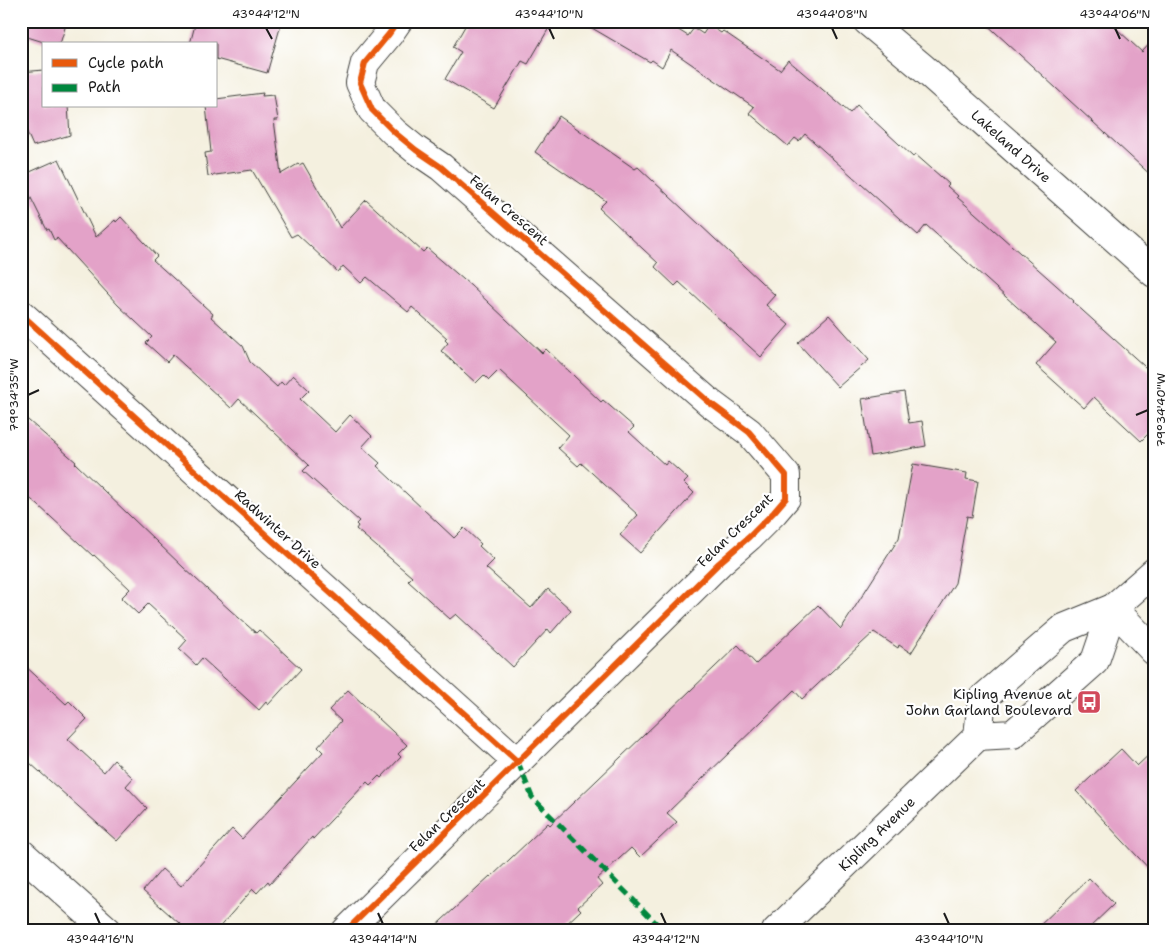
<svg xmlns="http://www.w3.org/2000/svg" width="1175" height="952" viewBox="0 0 1175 952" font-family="'Shantell Sans',sans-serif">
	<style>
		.building { fill: #e3a2c8 }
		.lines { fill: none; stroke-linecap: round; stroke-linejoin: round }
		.street-casing { stroke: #3c3c39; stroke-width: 30 }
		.secondary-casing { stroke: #3c3c39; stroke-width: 30 }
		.street { stroke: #fff; stroke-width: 28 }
		.secondary { stroke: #fff; stroke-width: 28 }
		.quiet { stroke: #00873e; stroke-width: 5; stroke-dasharray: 10 5; stroke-linecap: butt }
		.cycleway-casing { stroke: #fff; stroke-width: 9 }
		.cycleway { stroke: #e8590c; stroke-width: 6 }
		.ticks { fill: none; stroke: #1c1c1c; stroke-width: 2 }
		.labels { text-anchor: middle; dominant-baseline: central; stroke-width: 4.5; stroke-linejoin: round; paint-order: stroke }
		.street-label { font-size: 14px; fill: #1c1c1c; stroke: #fff }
		.poi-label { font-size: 14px; fill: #1c1c1c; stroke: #fff; text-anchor: end }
		.neatline { fill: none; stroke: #1c1c1c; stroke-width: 2 }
		.ticks-label { font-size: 12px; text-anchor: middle; fill: #1c1c1c }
	</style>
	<rect width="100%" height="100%" fill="#fff"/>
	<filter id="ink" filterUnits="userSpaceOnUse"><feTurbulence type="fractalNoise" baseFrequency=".02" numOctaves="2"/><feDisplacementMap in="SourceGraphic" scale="10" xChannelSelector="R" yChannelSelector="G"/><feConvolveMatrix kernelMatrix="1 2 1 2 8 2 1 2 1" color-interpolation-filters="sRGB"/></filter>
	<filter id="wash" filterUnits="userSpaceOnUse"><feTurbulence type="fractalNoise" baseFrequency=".0096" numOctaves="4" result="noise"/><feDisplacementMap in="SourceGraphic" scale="20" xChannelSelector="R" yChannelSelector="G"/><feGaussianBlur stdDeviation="1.12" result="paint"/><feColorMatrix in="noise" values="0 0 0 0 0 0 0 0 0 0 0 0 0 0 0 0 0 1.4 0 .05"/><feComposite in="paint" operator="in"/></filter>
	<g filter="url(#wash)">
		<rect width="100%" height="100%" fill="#f4f0df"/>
		<g id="blocks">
			<!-- building -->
			<path class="building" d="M21 21H67L60 44H50L21 35Z
				M196 21H282L267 73 216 59V44H190Z
				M468 21H553L528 64 522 61 494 108 445 79 461 52 453 47Z
				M580 21H664L688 36 694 28 703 34 709 25 721 33 723 31 780 70 788 60 850 113 857 105 913 157 915 154 949 184 947 186 958 196 957 197 1074 301 1073 302 1154 375V428L1141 441 1094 397 1084 408 1036 365 1056 342 926 225 918 235 805 134 799 141 795 138 788 146 749 113 754 107 671 50 662 67 652 60 650 62Z
				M983 21H1108L1142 52 1154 39V178Z
				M44 70V106H68L70 135 33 146 26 130 21 131V72Z
				M263 93 262 96 274 95 278 120H274L281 174 298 164 299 165 303 163 340 228 366 200 423 252 427 248 471 286 542 353 546 349 601 402 603 400 634 427 629 432 665 465 668 461 688 479 684 483 694 493 640 553 620 535 638 515 581 463 578 466 558 448 569 435 499 370 489 380 484 375 476 383 441 351 448 343 445 340 447 338 412 307 408 312 367 277 361 283 343 266 338 272 297 234 291 237 252 170 208 176 205 153 211 152 206 106H216V99Z
				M559 116 635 169 638 167 775 295 766 305 789 325 761 357 679 282 675 286 655 267 658 263 599 208 606 201 535 152Z
				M59 159 96 237 115 220 116 222 121 217 157 256 153 260 213 314 211 317 243 346 250 362 277 387 281 382 284 385 293 375 309 390 300 399 335 432 350 415 372 436 362 447 380 463 377 466 454 538 464 528 481 544 479 546 494 560 486 568 531 608 548 589 571 610 551 633 548 629 513 667 456 614 450 619 408 581 412 577 356 529 358 526 356 524 359 521 303 471 309 465 239 399 231 408 173 355 167 362 146 343 152 337 118 305 57 238 54 240 49 229 47 230 21 178V176Z
				M829 315 869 360 838 387 798 343Z
				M904 392 909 423 922 421 926 446 871 456 862 399Z
				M21 414 76 462 75 463 184 568 230 610 256 633 259 630 301 669 268 705 266 702 259 710 202 658 196 665 179 649 187 640 148 604 138 614 121 598 130 589 94 555 93 556 38 505 21 491Z
				M913 464 967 473 966 479 978 481 972 517 967 516 955 583 911 653 899 645 898 648 874 632 802 699 794 690 667 813 677 822 657 841 640 857 631 848 597 879 602 885 578 907 581 910 559 931H430L490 876 491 877 548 823 550 825 738 645 756 664 818 605 841 629 899 538Z
				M21 662 66 704 69 701 87 719 68 739 104 772 114 760 133 778 126 786 147 808 117 841 21 755Z
				M348 690 407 745 398 754 401 757 381 778 379 776 370 785 367 782 313 839 312 837 270 884 268 881 257 893 253 889 216 931H188L143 891 162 869 181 886 232 829 242 839 323 752 318 747 341 721 329 710Z
				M1121 749 1137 766 1154 750V874L1076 791Z
				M1089 878 1114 904 1086 931H1034Z"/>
		</g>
	</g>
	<g filter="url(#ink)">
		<use href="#blocks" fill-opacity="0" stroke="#3c3c39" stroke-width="1"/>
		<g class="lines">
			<defs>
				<g id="street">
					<path id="s1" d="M867 21 922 67 1154 273"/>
					<path d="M21 314 518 762"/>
					<path d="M21 853 108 931"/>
					<path d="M346 931 719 563 749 537 774 512 786 498V475L749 432 710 403 441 167 416 150 394 132 372 110 360 83 365 63 389 34 398 21"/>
				</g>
				<g id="secondary">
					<path d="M1113 608 1154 651"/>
					<path d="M978 736 1013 734 1095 661 1113 608"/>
					<path id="s2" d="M776 931 978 736 982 699 1064 628 1113 608 1154 572"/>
				</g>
			</defs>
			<!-- street casing -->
			<use href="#street" class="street-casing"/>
			<!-- secondary casing -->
			<use href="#secondary" class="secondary-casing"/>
			<!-- street -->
			<use href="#street" class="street"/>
			<!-- secondary -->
			<use href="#secondary" class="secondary"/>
			<!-- quiet -->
			<path class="quiet" d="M518 762 532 797 664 931"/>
			<defs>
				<path id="cycleway" d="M21 314 518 762
					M346 931 719 563 749 537 774 512 786 498V475L749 432 710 403 441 167 416 150 394 132 372 110 360 83 365 63 389 34 398 21"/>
			</defs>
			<!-- cycleway casing -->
			<use href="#cycleway" class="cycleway-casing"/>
			<!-- cycleway -->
			<use href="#cycleway" class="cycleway"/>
		</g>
	</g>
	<!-- ticks -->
	<path class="ticks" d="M266 28 272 39M549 28 554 39M832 28 837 39M1115 28 1120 39M28 395 39 390M1136 415 1148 410M95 913 100 924M378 913 383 924M661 913 666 924M944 913 949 924"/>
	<!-- icons -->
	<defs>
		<symbol id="bus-square" viewBox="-11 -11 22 22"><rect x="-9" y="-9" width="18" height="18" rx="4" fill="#d1495b" stroke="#fff"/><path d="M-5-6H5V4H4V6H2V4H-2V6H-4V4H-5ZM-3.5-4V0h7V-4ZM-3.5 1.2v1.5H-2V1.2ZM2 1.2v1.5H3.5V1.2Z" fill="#fff"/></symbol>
	</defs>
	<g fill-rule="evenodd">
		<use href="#bus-square" x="1075" y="688" width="28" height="28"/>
	</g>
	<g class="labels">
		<!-- street labels -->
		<g class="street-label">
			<text stroke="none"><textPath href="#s1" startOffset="191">Lakeland Drive</textPath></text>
			<text transform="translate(509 210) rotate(41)">Felan Crescent</text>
			<text transform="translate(278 529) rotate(42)">Radwinter Drive</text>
			<text transform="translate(735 530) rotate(-44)">Felan Crescent</text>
			<text transform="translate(447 815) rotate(-44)">Felan Crescent</text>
			<text stroke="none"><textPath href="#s2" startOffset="140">Kipling Avenue</textPath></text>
		</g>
		<!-- poi labels -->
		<g class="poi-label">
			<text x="1072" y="694">Kipling Avenue at<tspan x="1072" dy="16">John Garland Boulevard</tspan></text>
		</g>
	</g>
	<!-- margin -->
	<rect width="1175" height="952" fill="none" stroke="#fff" stroke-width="55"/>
	<!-- legend -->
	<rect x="42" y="42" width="175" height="65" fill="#ffffff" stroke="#a4a4a4"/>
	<rect x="52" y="59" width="25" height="8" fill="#e8590c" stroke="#a4a4a4"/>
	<text x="88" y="68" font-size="15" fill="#1c1c1c">Cycle path</text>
	<rect x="52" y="84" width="25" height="8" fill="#00873e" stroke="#a4a4a4"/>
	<text x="88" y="92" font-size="15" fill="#1c1c1c">Path</text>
	<rect x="28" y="28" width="1120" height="896" class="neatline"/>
	<g class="ticks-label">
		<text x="266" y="18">43°44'12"N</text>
		<text x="549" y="18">43°44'10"N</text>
		<text x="832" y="18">43°44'08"N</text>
		<text x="1115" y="18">43°44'06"N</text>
		<text transform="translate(14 395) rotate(-90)" y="4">79°34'35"W</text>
		<text transform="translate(1161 410) rotate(-90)" y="4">79°34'40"W</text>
		<text x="100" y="943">43°44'16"N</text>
		<text x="383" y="943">43°44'14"N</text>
		<text x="666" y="943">43°44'12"N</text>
		<text x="949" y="943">43°44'10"N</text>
	</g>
</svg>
